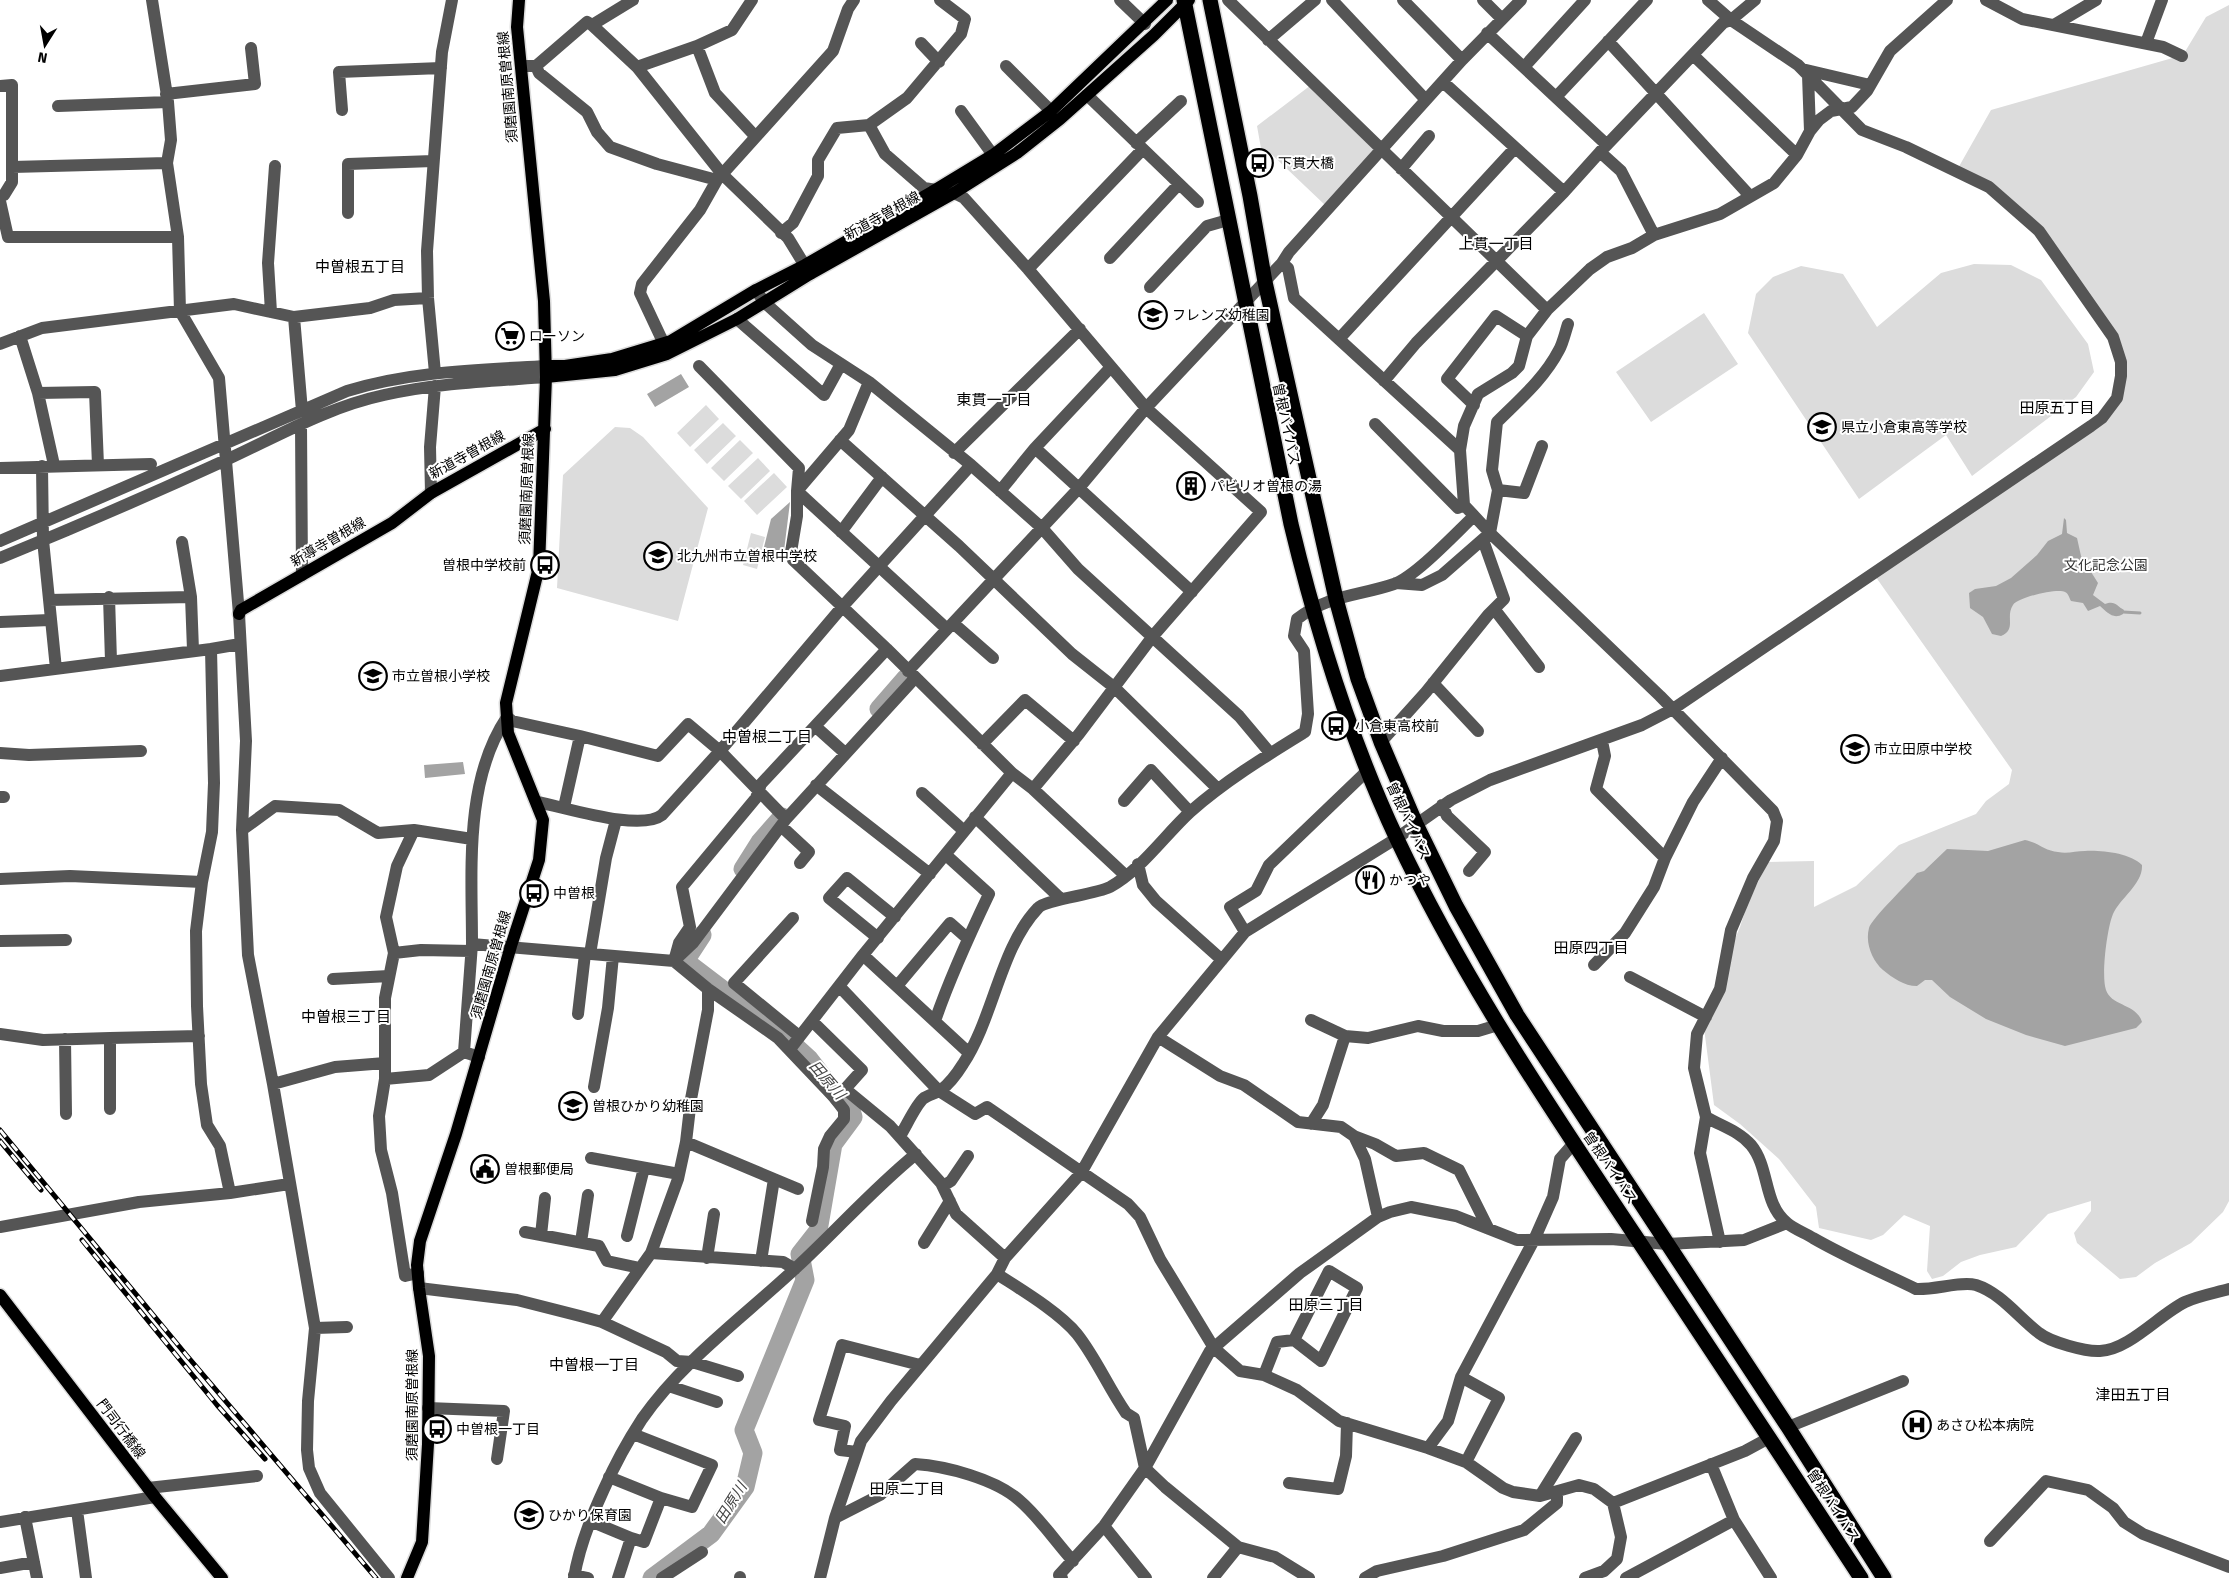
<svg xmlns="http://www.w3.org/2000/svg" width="2229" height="1578" viewBox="0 0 2229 1578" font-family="'Fira Sans','Noto Sans JP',sans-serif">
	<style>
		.green { fill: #dcdcdc }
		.water { fill: #a3a3a3 }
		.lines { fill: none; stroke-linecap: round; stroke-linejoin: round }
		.stream { stroke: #a3a3a3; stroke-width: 3 }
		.river { stroke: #a3a3a3; stroke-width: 19 }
		.major-casing { stroke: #dbdbdb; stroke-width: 15 }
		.highway-casing { stroke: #dbdbdb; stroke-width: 18 }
		.minor { stroke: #555; stroke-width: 12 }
		.major { stroke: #000; stroke-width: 12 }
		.highway { stroke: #000; stroke-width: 15 }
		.rail-casing { stroke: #000; stroke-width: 5 }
		.rail { stroke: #fff; stroke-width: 3; stroke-dasharray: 9; stroke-linecap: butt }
		.labels { text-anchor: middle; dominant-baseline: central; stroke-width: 4; stroke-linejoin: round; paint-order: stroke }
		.street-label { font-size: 14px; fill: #000; stroke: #fff }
		.poi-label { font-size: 14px; fill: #000; stroke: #fff; text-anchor: start }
		.park-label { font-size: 14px; fill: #333; stroke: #fff }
		.neighbourhood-label { font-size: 15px; fill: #000; stroke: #fff }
		.water-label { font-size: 15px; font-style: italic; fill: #444; stroke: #fff }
	</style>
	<rect width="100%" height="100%" fill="#fff"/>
	<!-- green -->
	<path class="green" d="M2229 5V1201L2223 1212 2191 1243 2155 1263 2136 1277 2120 1279 2077 1243 2074 1233 2091 1211V1201L2048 1214 2016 1247 1980 1255 1961 1262 1943 1276 1932 1279 1927 1271 1930 1226 1904 1215 1883 1235 1871 1240 1819 1228 1816 1207 1779 1159 1740 1124 1714 1105 1704 1028 1709 1001 1740 927 1748 902 1768 862 1814 861V907L1856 886 1899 845 1976 814 1986 801 2009 784 2012 770 1873 573 2102 418 2121 376 2113 337 2039 231 1957 170 1991 110 2183 55 2206 17Z
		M1311 85 1376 149 1325 205 1267 150 1262 154 1257 126Z
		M1974 264 2011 265 2041 280 2088 344 2094 372 2076 397 1972 476 1946 435 1859 499 1748 333 1756 294 1773 277 1801 266 1843 274 1877 327 1941 273Z
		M1704 313 1738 364 1651 422 1616 372Z
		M706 405 719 419 690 447 677 433Z
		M723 423 736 436 707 464 694 450Z
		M615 427 630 428 643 437 708 508 678 621 557 588 563 475Z
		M740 440 753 453 724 481 711 468Z
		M758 458 770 471 741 499 728 486Z
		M774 473 787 487 757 515 744 501Z
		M751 533 765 537 757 569 743 565Z"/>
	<!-- water -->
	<path class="water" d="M681 374 689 387 655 407 647 394Z
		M790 502 783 559 762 555 771 519Z
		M2064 518 2066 520 2067 533 2077 538 2081 556 2098 583 2093 595 2105 604C2115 600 2117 606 2124 610L2123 614C2113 620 2107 612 2100 606L2088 611 2083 603 2071 601C2069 598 2069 594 2065 592 2058 588 2018 597 2013 605 2005 617 2017 629 2001 636L1992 634 1983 617 1970 608 1969 593 1975 589 1996 586 2011 578 2037 555 2048 541 2062 534Z
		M463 762 465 774 425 778 424 765Z
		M2025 840C2037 842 2045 851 2058 852 2067 854 2076 851 2085 851 2101 850 2130 853 2142 865 2143 884 2120 898 2113 914 2107 928 2101 976 2106 990 2111 1006 2137 1004 2142 1022L2136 1028 2065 1046 2026 1035 1986 1019 1950 997 1932 980H1925L1917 986C1904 986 1893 978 1883 970 1872 960 1865 943 1869 928 1872 918 1908 884 1917 873L1924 871 1947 849 1988 851Z"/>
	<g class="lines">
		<!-- stream -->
		<path class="stream" d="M2123 612 2140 613"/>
		<!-- river -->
		<path class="river" d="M879 709 906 678
			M743 869 760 842 782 817
			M652 1578 711 1534 745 1487 753 1453 744 1430 805 1280 800 1254 818 1231 833 1144 853 1117 850 1107 839 1098 809 1059 786 1038 685 961 702 935"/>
		<defs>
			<path id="major" d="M546 366H565L612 359 671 341 756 290 805 265 932 192 993 155 1051 111 1167 0
				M546 377 615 370 667 354 737 319 810 274 954 193 1017 153 1060 119 1154 35 1189 0
				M239 614 241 610 392 523 431 493 545 429
				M0 1295 155 1497 222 1578
				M407 1578 422 1542 428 1444 429 1356 419 1288 417 1265 420 1241 456 1134 511 946 539 860 543 820 508 733 506 703 539 567 546 377 544 301 517 27 519 0"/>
			<path id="highway" d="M1184 0 1291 524C1317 632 1350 739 1397 839 1463 979 1549 1106 1634 1234 1710 1348 1786 1463 1861 1578
				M1210 0 1250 196 1265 282 1336 599 1358 679 1381 742 1416 824 1456 906 1517 1015 1788 1427 1884 1578"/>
		</defs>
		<!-- major casing -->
		<use href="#major" class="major-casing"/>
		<!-- highway casing -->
		<use href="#highway" class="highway-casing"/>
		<!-- minor -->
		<path class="minor" d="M152 0 168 102 171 140 167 163 178 237 180 311 219 378 239 614 246 741 242 830 248 955 273 1084 315 1328 308 1401 307 1450 309 1468 320 1493 389 1578
			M1120 0 1145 24
			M1228 0 1547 310
			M1332 0 1426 100
			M1403 0 1462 60
			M1483 0 1502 19
			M1947 0 1890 51 1867 91 1852 107 1831 111 1819 120 1810 131 1797 155 1774 183 1720 214 1654 235 1632 248 1607 257 1590 269 1547 310 1527 336 1519 366 1512 373 1478 394 1464 426 1460 450 1464 505 1490 533 1660 696 1773 811 1777 821 1774 841 1753 878 1731 930 1720 989 1697 1034 1694 1068 1706 1117C1721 1126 1739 1131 1751 1145 1770 1168 1763 1204 1787 1223 1794 1229 1805 1233 1813 1238 1846 1257 1881 1272 1916 1289 1935 1290 1961 1281 1976 1285 2001 1293 2019 1318 2039 1333 2050 1342 2086 1352 2100 1351 2129 1350 2160 1314 2185 1302 2198 1296 2215 1293 2229 1289
			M1986 0 2022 19 2163 47 2182 56
			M592 25 633 0
			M2054 25 2096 0
			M1487 33 1607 145
			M1268 40 1315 0
			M1608 41 1750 196
			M921 43 939 62
			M2146 43 2162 0
			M697 46 732 30 752 0
			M1693 55 1797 155
			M521 66H536L587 22 592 25 637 67 722 174 788 238 810 274
			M536 66 539 73 587 112 597 132 610 147 657 164 717 180
			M1006 66 1051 111
			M637 67 697 46 715 93 755 136
			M1524 67 1585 0
			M1802 69 1870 85
			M1808 75 1810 131
			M1443 82 1564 192
			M0 86 12 85V182L4 195 0 196
			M166 94 255 84 251 48
			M1087 95 1198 202
			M1556 97 1647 0
			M58 106 168 102
			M342 110 339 72 441 68
			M961 111 993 155
			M869 125 907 98 961 34 965 19 940 0
			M1136 143 1181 101
			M1600 152 1621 171 1654 235
			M12 167 167 163
			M1401 169 1429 136
			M0 201 8 237H178
			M348 213V164L433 161
			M781 233 793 223 818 176V160L837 128 869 125 885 154 924 188 954 193 964 198 1028 269 1146 408 1261 512 1153 636 1079 734 1033 789
			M1110 258 1179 184
			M1282 263 1288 268 1294 298 1460 450
			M1028 269 1143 149
			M1150 287 1207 226 1228 220
			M756 290 764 302 812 345 869 382 971 465 1042 528 1078 569 1239 716 1270 753
			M271 312 268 263 275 166
			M294 317 302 411
			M737 319 824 395 841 364
			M20 336 38 393
			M1339 339 1515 148
			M0 344 42 328 234 304 294 317 370 308 394 300 428 298
			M664 344 640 293 642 284 700 210 717 180 833 51 848 9 854 0
			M699 366 799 468 797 491 947 629
			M435 373 428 298 427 251 442 52 452 0
			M1384 381 1416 343 1564 192 1600 152 1723 23 1731 20 1755 0
			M869 382 849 430 797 491V516L791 552 793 560 887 649 1012 773 1033 789 1126 876
			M1474 405 1447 379 1496 316 1527 336
			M301 424 302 575
			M1375 424 1458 508 1464 505
			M840 440 959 546 1072 654 1115 688 1218 789
			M1035 448 1111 367
			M954 453 1080 329
			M54 465 38 393 95 392 98 465
			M42 466 43 540 56 669
			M0 468 151 464
			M1498 490 1524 493 1542 446
			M1000 491 1035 448 1192 592
			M431 493 430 447 435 386
			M841 532 882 477
			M0 541 347 391C412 371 478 370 546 366
			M182 542 191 597
			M0 558C76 527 152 494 226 460 278 436 328 407 384 395 437 383 492 381 546 377
			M1396 583 1422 585 1442 575 1490 533 1498 490 1492 470 1497 422C1519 400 1544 379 1559 350 1563 343 1565 333 1568 324
			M109 597 111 661
			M49 600 191 597 193 650
			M1495 610 1539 667
			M0 622 50 620
			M953 623 993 658
			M908 671 1079 488 1146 408 1282 263 1289 252 1462 60 1521 0
			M0 676 211 649
			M1433 683 1478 731
			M816 727 845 753
			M1602 741 1605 756 1596 789 1665 858
			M1381 742 1426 692 1488 615 1504 599 1483 540
			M982 744 1025 700 1074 741
			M0 753 29 755 141 751
			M816 785 930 874
			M922 793 964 831
			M0 797H4
			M1124 801 1151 770 1190 812
			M537 802C565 807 640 832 662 815L720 751 843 606 971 465
			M1442 805 1447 816 1485 852 1469 871
			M564 807 580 736
			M975 817 1061 899
			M786 819 720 751 688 724 658 756 580 736 512 721 507 717C464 781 472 870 472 944L674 961 708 989 778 1038 834 1097 845 1089 890 1126 941 1183 956 1214 1005 1258
			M781 826 809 852 800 863
			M242 830 275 806 339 810 378 833 414 830 472 839
			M414 830 397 866 386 917 394 953 385 998V1079L429 1075 464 1052 479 1057
			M1138 864 1143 885 1156 901 1222 960
			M0 879 70 876 202 882
			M793 918 734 983 799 1036
			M1245 932 1230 907 1256 891 1269 865 1367 771
			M878 938 829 898 847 878 895 917
			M0 941 66 940
			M394 953 421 950 471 951
			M590 954 606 858 616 820
			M863 955 969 1053
			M674 961 679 943 690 927 682 887 756 798 761 784 887 649
			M674 961 693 943 786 819 915 678
			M1594 965 1625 933 1654 887 1665 858 1693 802 1722 758
			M1630 977 1706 1017
			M333 979 389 976
			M839 986 939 1091 975 1114 987 1107 1128 1204 1140 1217 1160 1259 1214 1348 1240 1371 1264 1375 1297 1390 1339 1421 1428 1448 1466 1462 1503 1488 1513 1492 1540 1496 1579 1485 1594 1489 1613 1503 1621 1537 1617 1559 1604 1571 1585 1578
			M897 986 950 923 967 938
			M578 1014 585 954
			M812 1021 862 1070 845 1089
			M935 1021C950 977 969 936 989 894L946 855
			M0 1034 43 1040 110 1038
			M1345 1036 1368 1038 1418 1026 1443 1031H1478L1498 1025
			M1158 1037 1220 1076 1244 1085 1298 1122 1341 1127 1354 1136 1365 1159 1378 1217
			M65 1039 66 1114
			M790 1049 863 955 1012 773
			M464 1052 472 944
			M385 1079 379 1116 381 1150 392 1193 405 1276 418 1273
			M273 1084 335 1067 385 1063
			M594 1087 608 1008 613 956
			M110 1109V1038L199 1036
			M1706 1117 1700 1153 1720 1242
			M1311 1124 1323 1105 1345 1036 1311 1020
			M900 1136C906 1127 916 1104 924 1098 929 1095 936 1093 941 1090 949 1084 958 1072 963 1064 994 1017 1000 948 1038 908 1046 899 1094 895 1110 887 1140 871 1165 835 1190 812 1225 781 1266 756 1305 732L1308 714 1304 651 1294 636 1297 619C1327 595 1359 596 1394 584 1416 576 1455 534 1473 517
			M1354 1136 1375 1144 1396 1156 1424 1153 1459 1170 1488 1228
			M686 1142 774 1179 761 1261
			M591 1158 679 1174
			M774 1179 798 1189
			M943 1186 951 1181 968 1156
			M230 1193 220 1146 207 1125 201 1084 197 1006 196 931 202 882 212 832 214 783 211 649 240 644
			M812 1221 823 1167 824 1149 830 1136 844 1119V1110L834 1097
			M0 1227 139 1202 230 1193 289 1184
			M525 1232 599 1246 607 1261 640 1268
			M541 1235 545 1198
			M627 1236 644 1168
			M581 1242 588 1195
			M924 1243 950 1201
			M651 1253 783 1262 795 1269
			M707 1258 714 1214
			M997 1274C1020 1289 1059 1312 1077 1334 1096 1358 1108 1387 1126 1413L1134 1418 1145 1468 1165 1487 1238 1547 1275 1557 1309 1578
			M419 1288 517 1300 580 1316 602 1322 666 1352 677 1361 692 1362 738 1376
			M602 1322 651 1253 678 1179 686 1142 691 1099 708 1010V989
			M315 1328 347 1327
			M1264 1375 1277 1342 1294 1340 1329 1271 1357 1288 1321 1361 1294 1340
			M1461 1377 1499 1398 1466 1462
			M669 1386 717 1402
			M428 1408 504 1411 497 1459
			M1788 1427 1903 1381
			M633 1434 712 1465 692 1507 661 1498
			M1428 1448 1448 1421 1461 1377 1534 1240 1553 1197 1560 1159 1574 1143
			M857 1452 840 1450 845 1426 819 1420 842 1345 920 1365
			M1711 1464 1734 1520 1771 1578
			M609 1477 661 1498 644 1542 631 1538
			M1289 1483 1338 1489 1346 1456 1347 1423
			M148 1488 257 1476
			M1540 1496 1576 1438
			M1613 1503 1745 1451 1769 1438
			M77 1510 86 1578
			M25 1517 37 1578
			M835 1518 880 1495 915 1464C946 1466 995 1479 1019 1500 1039 1517 1055 1541 1073 1561
			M590 1521 631 1538 618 1578
			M0 1522 155 1497
			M1104 1526 1146 1578
			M1990 1541 2046 1481 2088 1490 2113 1508 2124 1522 2143 1534 2229 1567
			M0 1568 34 1562
			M574 1575 588 1578
			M574 1578C579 1547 591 1517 604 1489 615 1464 627 1442 642 1419 683 1360 746 1315 798 1266 838 1229 874 1188 916 1154
			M662 1578 702 1552
			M740 1578V1577
			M820 1578 835 1518 861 1441 891 1401 997 1274 1005 1258 1081 1173 1158 1037 1245 932 1397 838 1451 800 1490 780 1642 725 1673 709 2091 426 2102 418 2117 398 2121 376V362L2113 337 2039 231 1989 187 1906 147 1862 130 1798 65 1731 20 1708 0
			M1062 1578 1059 1575 1104 1526 1145 1468 1210 1351 1300 1273 1378 1217 1390 1212 1411 1207 1456 1216 1517 1240 1611 1239 1667 1244 1744 1240 1787 1223
			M1213 1578 1238 1547
			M1365 1578 1377 1571 1443 1556 1524 1530 1557 1503V1492
			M1626 1578 1734 1520"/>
		<!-- major -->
		<use href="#major" class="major"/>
		<!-- highway -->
		<use href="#highway" class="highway"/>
		<defs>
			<path id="rail" d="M0 1130 188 1357 376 1578
				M0 1141 41 1190
				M82 1240 217 1405 265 1459"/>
		</defs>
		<!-- rail casing -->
		<use href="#rail" class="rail-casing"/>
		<!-- rail -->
		<use href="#rail" class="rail"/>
	</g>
	<!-- icons -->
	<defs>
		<symbol id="bus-ring" viewBox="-11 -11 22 22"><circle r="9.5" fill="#fff" stroke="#000" stroke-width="1.5"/><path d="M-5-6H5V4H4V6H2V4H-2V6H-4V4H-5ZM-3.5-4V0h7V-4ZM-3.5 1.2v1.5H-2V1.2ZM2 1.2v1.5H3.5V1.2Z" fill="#000"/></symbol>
		<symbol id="school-ring" viewBox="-11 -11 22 22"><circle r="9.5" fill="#fff" stroke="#000" stroke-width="1.5"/><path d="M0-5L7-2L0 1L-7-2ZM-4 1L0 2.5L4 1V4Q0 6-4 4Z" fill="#000"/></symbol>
		<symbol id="supermarket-ring" viewBox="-11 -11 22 22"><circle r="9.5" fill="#fff" stroke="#000" stroke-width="1.5"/><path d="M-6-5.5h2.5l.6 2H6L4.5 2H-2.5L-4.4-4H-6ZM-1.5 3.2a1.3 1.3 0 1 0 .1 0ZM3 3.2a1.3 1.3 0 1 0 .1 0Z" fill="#000"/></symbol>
		<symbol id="building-ring" viewBox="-11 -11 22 22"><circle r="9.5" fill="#fff" stroke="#000" stroke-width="1.5"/><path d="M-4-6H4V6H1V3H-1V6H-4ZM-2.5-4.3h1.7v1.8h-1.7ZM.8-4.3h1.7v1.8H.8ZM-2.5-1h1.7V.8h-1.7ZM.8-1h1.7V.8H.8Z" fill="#000"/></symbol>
		<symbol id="restaurant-ring" viewBox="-11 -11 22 22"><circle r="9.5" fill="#fff" stroke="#000" stroke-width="1.5"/><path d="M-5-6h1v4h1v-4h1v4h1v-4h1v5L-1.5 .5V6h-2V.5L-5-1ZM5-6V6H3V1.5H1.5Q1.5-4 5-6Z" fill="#000"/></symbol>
		<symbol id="civic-ring" viewBox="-11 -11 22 22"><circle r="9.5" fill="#fff" stroke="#000" stroke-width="1.5"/><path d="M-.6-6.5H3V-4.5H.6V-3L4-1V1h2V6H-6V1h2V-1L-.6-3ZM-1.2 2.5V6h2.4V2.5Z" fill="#000"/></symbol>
		<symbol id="hospital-ring" viewBox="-11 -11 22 22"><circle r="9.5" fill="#fff" stroke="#000" stroke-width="1.5"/><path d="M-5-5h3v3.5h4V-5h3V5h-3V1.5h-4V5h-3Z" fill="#000"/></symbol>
	</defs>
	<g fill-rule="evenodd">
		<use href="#bus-ring" x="1243" y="147" width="32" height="32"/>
		<use href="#school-ring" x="1137" y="299" width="32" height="32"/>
		<use href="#supermarket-ring" x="494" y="320" width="32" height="32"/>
		<use href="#school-ring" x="1806" y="411" width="32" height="32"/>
		<use href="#building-ring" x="1175" y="470" width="32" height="32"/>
		<use href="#school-ring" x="642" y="540" width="32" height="32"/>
		<use href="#bus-ring" x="529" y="549" width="32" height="32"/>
		<use href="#school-ring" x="357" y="660" width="32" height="32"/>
		<use href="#bus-ring" x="1320" y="710" width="32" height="32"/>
		<use href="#school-ring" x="1839" y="733" width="32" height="32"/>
		<use href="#restaurant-ring" x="1354" y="864" width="32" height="32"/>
		<use href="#bus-ring" x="518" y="877" width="32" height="32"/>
		<use href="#school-ring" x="557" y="1090" width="32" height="32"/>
		<use href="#civic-ring" x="469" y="1153" width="32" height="32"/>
		<use href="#hospital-ring" x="1901" y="1409" width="32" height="32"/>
		<use href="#bus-ring" x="421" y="1413" width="32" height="32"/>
		<use href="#school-ring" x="513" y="1499" width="32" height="32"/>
	</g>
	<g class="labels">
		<!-- street labels -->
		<g class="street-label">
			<text transform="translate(508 87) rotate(-95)">須磨園南原曽根線</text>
			<text transform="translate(882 216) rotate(-29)">新道寺曽根線</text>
			<text transform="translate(1286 424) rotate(78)">曽根バイパス</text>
			<text transform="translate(467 455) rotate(-29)">新道寺曽根線</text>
			<text transform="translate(527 489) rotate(-88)">須磨園南原曽根線</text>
			<text transform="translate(328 542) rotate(-30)">新導寺曽根線</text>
			<text transform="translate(1408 821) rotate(65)">曽根バイパス</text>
			<text transform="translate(491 965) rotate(-74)">須磨園南原曽根線</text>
			<text transform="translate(1610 1168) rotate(56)">曽根バイパス</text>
			<text transform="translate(412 1405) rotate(-90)">須磨園南原曽根線</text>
			<text transform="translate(121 1429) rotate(53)">門司行橋線</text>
			<text transform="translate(1833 1506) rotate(57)">曽根バイパス</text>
		</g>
		<!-- poi labels -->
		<g class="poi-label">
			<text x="1278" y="163">下貫大橋</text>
			<text x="1172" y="315">フレンズ幼稚園</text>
			<text x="529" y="336">ローソン</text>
			<text x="1841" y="427">県立小倉東高等学校</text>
			<text x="1210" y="486">パビリオ曽根の湯</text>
			<text x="677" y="556">北九州市立曽根中学校</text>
			<text x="526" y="565" text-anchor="end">曽根中学校前</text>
			<text x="392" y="676">市立曽根小学校</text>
			<text x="1355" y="726">小倉東高校前</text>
			<text x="1874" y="749">市立田原中学校</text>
			<text x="1389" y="880">かつや</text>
			<text x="553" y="893">中曽根</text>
			<text x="592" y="1106">曽根ひかり幼稚園</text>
			<text x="504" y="1169">曽根郵便局</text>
			<text x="1936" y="1425">あさひ松本病院</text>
			<text x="456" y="1429">中曽根一丁目</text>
			<text x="548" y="1515">ひかり保育園</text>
		</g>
		<!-- park labels -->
		<g class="park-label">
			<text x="2106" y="565">文化記念公園</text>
		</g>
		<!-- neighbourhood labels -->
		<g class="neighbourhood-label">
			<text x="1496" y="244">上貫一丁目</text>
			<text x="360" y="267">中曽根五丁目</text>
			<text x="994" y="400">東貫一丁目</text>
			<text x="2057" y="408">田原五丁目</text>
			<text x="767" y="737">中曽根二丁目</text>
			<text x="1591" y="948">田原四丁目</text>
			<text x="346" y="1017">中曽根三丁目</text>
			<text x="1326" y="1305">田原三丁目</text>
			<text x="594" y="1365">中曽根一丁目</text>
			<text x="2133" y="1395">津田五丁目</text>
			<text x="907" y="1489">田原二丁目</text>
		</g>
		<!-- water labels -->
		<g class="water-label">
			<text transform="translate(827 1080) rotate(49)">田原川</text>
			<text transform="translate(731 1503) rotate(-58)">田原川</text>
		</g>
	</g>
	<!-- north arrow -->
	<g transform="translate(45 45) rotate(191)" stroke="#ffffff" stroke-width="4" paint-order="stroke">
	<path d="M0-4L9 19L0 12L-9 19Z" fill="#000000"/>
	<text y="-8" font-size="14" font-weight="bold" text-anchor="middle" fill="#000000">N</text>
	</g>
</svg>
